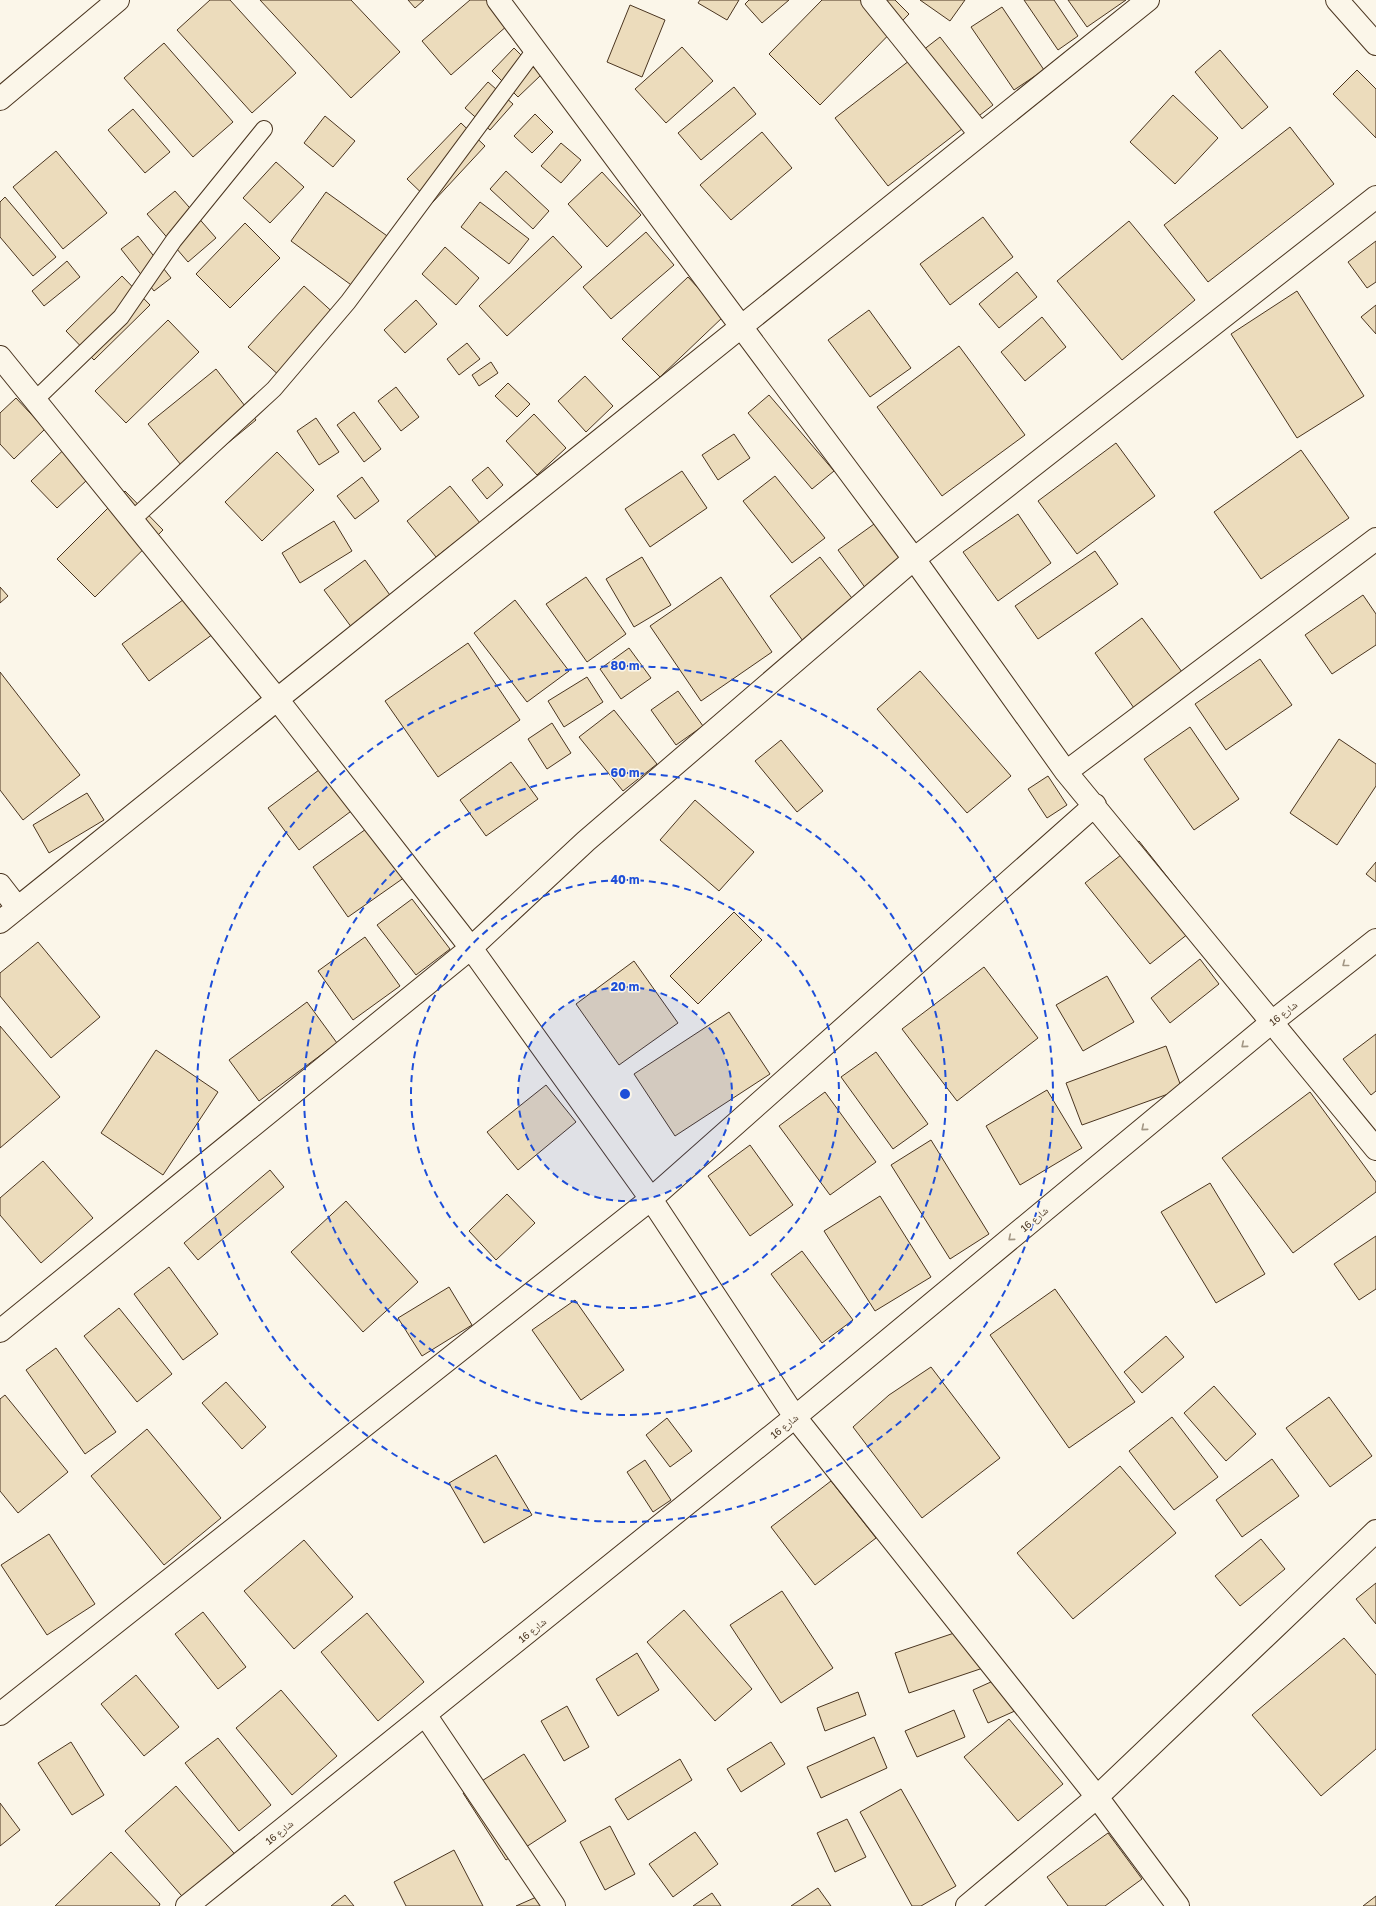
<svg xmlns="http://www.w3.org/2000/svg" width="1376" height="1906" viewBox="0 0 1376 1906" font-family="'Golos Text','Noto Naskh Arabic',sans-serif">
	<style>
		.building { fill: #ecdcbc; stroke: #4a3520 }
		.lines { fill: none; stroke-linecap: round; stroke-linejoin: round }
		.service-casing { stroke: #4a3520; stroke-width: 18 }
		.minor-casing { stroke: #4a3520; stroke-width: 24 }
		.service { stroke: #fbf6e9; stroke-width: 16 }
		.minor { stroke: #fbf6e9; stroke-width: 22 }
		.oneway { stroke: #a29684 }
		.ring { fill: none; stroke: #1d4ed8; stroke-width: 2; stroke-dasharray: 7 5 }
		.labels { text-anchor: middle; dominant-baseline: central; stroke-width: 3; stroke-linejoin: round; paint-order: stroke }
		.street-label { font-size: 10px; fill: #4a3520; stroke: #fbf6e9 }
		.centre { fill: #1d4ed8; stroke: #fbf6e9; stroke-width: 2 }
		.ring-label { font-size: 12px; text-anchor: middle; font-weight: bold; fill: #1d4ed8; stroke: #fbf6e9; stroke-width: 3; stroke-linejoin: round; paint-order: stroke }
	</style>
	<rect width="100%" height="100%" fill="#fbf6e9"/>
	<!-- building -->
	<path class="building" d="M210 0H230L296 73 252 113 177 30Z
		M260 0H351L400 52 351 98Z
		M408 0H424L415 8Z
		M470 0H487L508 25 451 75 422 41Z
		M700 0H739L727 20 698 3Z
		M749 0H789L762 23 745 4Z
		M822 0H895L909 14 820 105 769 54Z
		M920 0H965L950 21Z
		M1024 0H1054L1078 36 1058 50Z
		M1068 0H1126L1087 27Z
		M630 5 665 20 642 77 607 62Z
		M1002 7 1044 70 1014 90 971 27Z
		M940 37 993 105 888 186 835 118Z
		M164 43 233 122 193 157 124 78Z
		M682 47 713 81 666 123 635 89Z
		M514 48 541 75 518 97 492 71Z
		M1220 50 1268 107 1242 129 1195 72Z
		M1357 70 1376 89V138L1333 94Z
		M488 82 513 104 490 130 465 108Z
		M734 87 756 114 701 160 678 133Z
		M1173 95 1218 138 1175 184 1130 142Z
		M133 109 170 152 145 173 108 130Z
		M535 114 553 132 532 153 514 136Z
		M325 116 355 141 333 167 304 143Z
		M461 123 485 146 432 203 407 179Z
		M1290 127 1334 184 1208 282 1164 225Z
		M762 132 792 168 731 220 700 185Z
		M561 143 581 160 561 183 541 166Z
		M56 151 107 213 63 249 13 187Z
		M276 162 304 187 270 223 243 198Z
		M506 171 549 211 533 229 490 189Z
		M602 172 641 215 607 247 568 204Z
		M175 191 216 238 188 262 147 214Z
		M326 192 390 238 354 287 291 241Z
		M5 197 56 257 33 276 0 237V202Z
		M480 202 529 239 509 264 461 227Z
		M983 217 1013 257 950 305 920 264Z
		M1129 221 1195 300 1122 360 1057 281Z
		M245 223 280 258 230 308 196 274Z
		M646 232 674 265 611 319 583 287Z
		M138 236 171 278 154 291 121 249Z
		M553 236 582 267 507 336 479 306Z
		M1376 241V282L1367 288 1348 262Z
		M445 247 479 278 456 305 422 274Z
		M67 261 80 277 44 306 32 291Z
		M1017 272 1037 297 999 328 979 304Z
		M122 276 150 305 94 360 66 331Z
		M688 277 724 316 660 377 622 339Z
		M304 286 338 317 282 378 248 347Z
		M1297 291 1364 396 1297 438 1231 334Z
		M416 300 437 324 405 353 384 330Z
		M1376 305V334L1361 317Z
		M869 310 911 368 870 397 828 340Z
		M1042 317 1066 347 1025 381 1001 352Z
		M168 320 199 352 126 423 95 391Z
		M467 343 480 359 459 375 447 359Z
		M959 346 1025 435 942 496 877 407Z
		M491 362 498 373 479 386 472 375Z
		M216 369 256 420 189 475 148 424Z
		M585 376 613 406 586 432 558 401Z
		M508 383 530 404 517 417 495 396Z
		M396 387 419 417 401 431 378 401Z
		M769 395 834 471 812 489 748 413Z
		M16 398 45 429 14 459 0 444V413Z
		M354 412 381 449 364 462 337 425Z
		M534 414 566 448 537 475 506 441Z
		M316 418 339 452 319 465 297 431Z
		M734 434 750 458 718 480 702 455Z
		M76 438 102 466 57 508 31 481Z
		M1116 443 1155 496 1077 554 1038 501Z
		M1301 450 1349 518 1261 579 1214 512Z
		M277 452 314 490 262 541 225 502Z
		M488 467 503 485 487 499 472 480Z
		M682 471 707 508 650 547 625 509Z
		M775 476 825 538 792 563 743 501Z
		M362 477 379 501 355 519 337 496Z
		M450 486 480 523 436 557 407 521Z
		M125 491 163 530 95 597 57 559Z
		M888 514 924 563 874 600 838 550Z
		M1018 514 1051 563 998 601 963 552Z
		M334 521 352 551 300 583 282 553Z
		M1095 551 1118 584 1038 639 1015 606Z
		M642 557 671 605 634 627 606 579Z
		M820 557 855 602 803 641 770 596Z
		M365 560 392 598 352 628 324 590Z
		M586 577 626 634 587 662 546 604Z
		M721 577 772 652 701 701 650 626Z
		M0 587 8 596 0 603Z
		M1363 595 1376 614V645L1332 674 1305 635Z
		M187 597 213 634 149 681 122 644Z
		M515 600 569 671 527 702 474 633Z
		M1142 618 1182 672 1134 708 1095 653Z
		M468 643 520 720 438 777 385 701Z
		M629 648 651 678 621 699 600 669Z
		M1260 659 1292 705 1226 750 1195 704Z
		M920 671 1011 776 967 813 877 709Z
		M0 672 80 775 23 820 0 790Z
		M587 677 603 702 564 727 548 701Z
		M678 691 703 726 676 745 651 710Z
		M614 710 657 764 623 791 579 737Z
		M552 723 571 753 547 769 528 739Z
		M1190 727 1239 799 1194 830 1144 759Z
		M1339 739 1376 764V786L1337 845 1290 813Z
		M781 740 823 791 797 812 755 761Z
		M331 761 362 803 299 850 268 808Z
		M511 762 538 799 486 836 460 800Z
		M1048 776 1067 805 1047 818 1028 789Z
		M87 793 104 820 49 853 33 825Z
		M695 800 754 852 719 891 660 840Z
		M380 819 415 870 348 917 313 867Z
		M1139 841 1203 922 1150 964 1085 883Z
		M1376 862V882L1366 874Z
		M412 899 450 949 416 975 377 925Z
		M734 912 762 940 698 1004 670 976Z
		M365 937 400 986 353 1020 318 971Z
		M38 942 100 1017 51 1058 0 996V973Z
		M1200 959 1219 984 1170 1023 1151 998Z
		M634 961 678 1023 619 1065 576 1004Z
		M984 967 1038 1038 957 1101 902 1029Z
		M1107 976 1134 1022 1083 1051 1056 1005Z
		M307 1002 337 1043 259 1101 229 1060Z
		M729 1012 770 1074 675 1136 634 1074Z
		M0 1026 60 1097 0 1148Z
		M1376 1034V1091L1371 1095 1343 1059Z
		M1166 1046 1182 1089 1082 1125 1066 1083Z
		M156 1050 218 1092 163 1175 101 1133Z
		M876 1052 928 1124 893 1149 841 1077Z
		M546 1085 576 1122 518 1170 487 1132Z
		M1047 1090 1082 1148 1020 1185 986 1126Z
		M825 1092 876 1162 830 1195 779 1126Z
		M1310 1092 1376 1182V1192L1293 1253 1222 1158Z
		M931 1140 989 1234 950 1259 891 1165Z
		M750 1145 793 1205 750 1236 708 1176Z
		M43 1161 93 1218 41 1263 0 1215V1198Z
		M270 1170 284 1187 198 1260 184 1243Z
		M1210 1183 1265 1274 1216 1303 1161 1212Z
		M507 1194 535 1223 496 1260 469 1231Z
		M880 1196 931 1277 875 1311 824 1231Z
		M346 1201 418 1282 363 1332 291 1252Z
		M1376 1236V1289L1359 1300 1334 1264Z
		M802 1251 853 1320 822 1343 771 1274Z
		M169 1267 218 1334 183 1360 134 1294Z
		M449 1287 472 1325 422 1356 398 1318Z
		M1055 1289 1135 1402 1069 1448 990 1335Z
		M575 1300 624 1370 581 1400 532 1330Z
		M119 1308 172 1374 137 1402 84 1336Z
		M1166 1336 1184 1357 1142 1393 1124 1372Z
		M56 1348 116 1432 85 1454 26 1370Z
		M931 1367 1000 1458 922 1518 853 1427 889 1395Z
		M226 1382 266 1427 242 1449 202 1403Z
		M1214 1386 1256 1434 1226 1461 1184 1413Z
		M5 1395 68 1472 18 1513 0 1491V1399Z
		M1329 1397 1372 1456 1330 1487 1286 1428Z
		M1172 1417 1218 1477 1174 1510 1129 1451Z
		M667 1418 692 1451 670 1467 646 1435Z
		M147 1429 221 1518 164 1565 91 1476Z
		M496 1455 532 1515 484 1543 449 1483Z
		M1272 1459 1299 1496 1242 1537 1216 1500Z
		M645 1460 671 1500 653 1512 627 1472Z
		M1120 1466 1176 1533 1073 1619 1017 1553Z
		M831 1481 876 1538 815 1585 771 1527Z
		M49 1534 95 1604 47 1635 1 1565Z
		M1261 1539 1285 1569 1240 1606 1215 1576Z
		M304 1540 353 1597 294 1649 244 1591Z
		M1376 1583V1624L1356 1599Z
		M782 1591 833 1668 781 1703 730 1625Z
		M684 1610 752 1689 715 1721 647 1642Z
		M203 1612 246 1667 218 1689 175 1634Z
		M367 1613 424 1682 378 1721 321 1652Z
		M969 1628 983 1668 909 1693 895 1653Z
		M1344 1638 1376 1675V1749L1321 1796 1252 1715Z
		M637 1653 659 1690 618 1716 596 1679Z
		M1011 1673 1026 1706 988 1723 973 1690Z
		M136 1675 179 1727 144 1756 101 1704Z
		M281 1690 337 1756 292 1795 236 1728Z
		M858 1692 866 1715 825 1731 817 1708Z
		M567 1706 589 1747 564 1761 541 1721Z
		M954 1710 965 1737 917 1757 905 1731Z
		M1009 1719 1063 1784 1018 1821 964 1757Z
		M874 1737 887 1768 821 1798 807 1767Z
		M218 1738 271 1805 239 1831 185 1763Z
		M71 1742 104 1795 72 1815 38 1763Z
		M771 1742 785 1764 741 1792 727 1769Z
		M524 1754 566 1821 506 1860 463 1793Z
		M680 1759 692 1780 628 1820 615 1799Z
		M176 1786 239 1859 188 1903 125 1831Z
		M901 1789 956 1886 921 1906H912L860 1812Z
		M0 1803 20 1830 0 1846Z
		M847 1819 866 1857 835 1872 817 1833Z
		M610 1826 635 1874 605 1890 580 1842Z
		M695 1832 718 1864 673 1897 649 1864Z
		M1108 1833 1142 1879 1105 1906H1068L1047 1877Z
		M454 1850 483 1906H406L394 1882Z
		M111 1852 160 1904 159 1906H55Z
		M818 1888 831 1906H791Z
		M712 1893 721 1906H693Z
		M345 1895 354 1906H331Z
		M541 1895 546 1906H516Z
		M1376 1896V1906H1363Z"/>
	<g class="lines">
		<defs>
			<path id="service" d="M35 400 121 317 174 240 264 129
				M132 520 274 389 348 302 535 50"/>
			<path id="minor" d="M498 0 914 559 1066 772 1376 1149
				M872 0 980 134
				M1337 0 1376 44
				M0 99 118 0
				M0 357 277 699 471 948 651 1199 795 1417 1097 1797 1178 1906
				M1066 772 1376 539
				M0 885 17 907
				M0 922 1148 0
				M0 1331 471 948 586 841 914 559 1376 197
				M0 1714 651 1199 1095 805
				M426 1716 554 1906
				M187 1906 795 1417 1272 1022 1376 940
				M967 1906 1097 1797 1376 1531"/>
		</defs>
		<!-- service casing -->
		<use href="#service" class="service-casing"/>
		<!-- minor casing -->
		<use href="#minor" class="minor-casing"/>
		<!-- service -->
		<use href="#service" class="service"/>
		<!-- minor -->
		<use href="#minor" class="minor"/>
	</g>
	<!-- one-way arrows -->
	<defs><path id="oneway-chevron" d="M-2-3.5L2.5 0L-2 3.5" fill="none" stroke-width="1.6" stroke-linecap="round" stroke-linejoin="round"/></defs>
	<g class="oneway">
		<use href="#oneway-chevron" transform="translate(1345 964) rotate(142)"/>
		<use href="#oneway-chevron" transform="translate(1244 1045) rotate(140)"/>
		<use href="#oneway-chevron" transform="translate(1144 1128) rotate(140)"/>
		<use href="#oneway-chevron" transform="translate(1011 1238) rotate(140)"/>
	</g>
	<!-- distance rings -->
	<circle cx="625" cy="1094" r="107" fill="#1d4ed8" fill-opacity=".12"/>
	<g class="ring">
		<circle cx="625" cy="1094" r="107"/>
		<circle cx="625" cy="1094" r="214"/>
		<circle cx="625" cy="1094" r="321"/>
		<circle cx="625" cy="1094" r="428"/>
	</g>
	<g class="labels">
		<!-- street labels -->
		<g class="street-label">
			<text transform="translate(1283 1013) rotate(-38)">شارع 16</text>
			<text transform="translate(1034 1219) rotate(-40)">شارع 16</text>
			<text transform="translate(784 1426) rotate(-39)">شارع 16</text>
			<text transform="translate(532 1630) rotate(-39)">شارع 16</text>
			<text transform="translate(279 1832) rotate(-39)">شارع 16</text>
		</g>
	</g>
	<circle cx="625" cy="1094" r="6" class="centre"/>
	<g class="ring-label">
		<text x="625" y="670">80 m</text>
		<text x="625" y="777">60 m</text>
		<text x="625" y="884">40 m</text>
		<text x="625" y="991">20 m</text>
	</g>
</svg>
